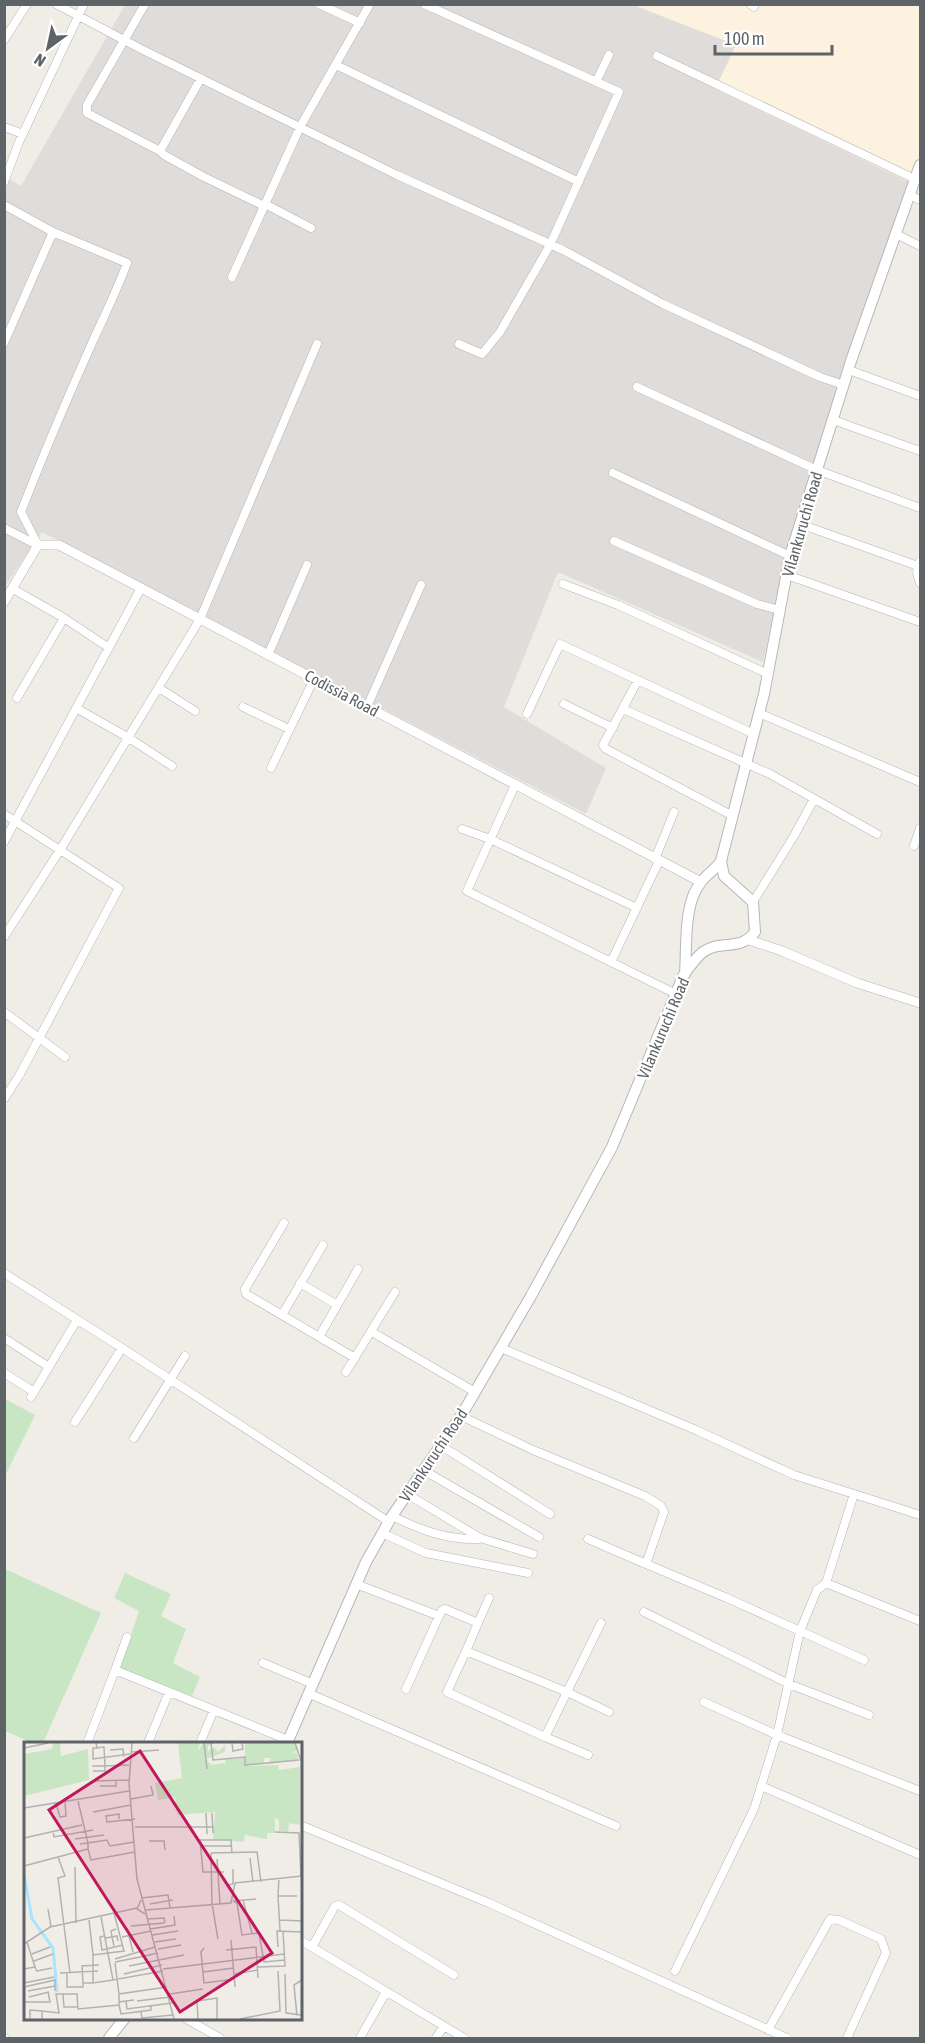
<svg xmlns="http://www.w3.org/2000/svg" width="925" height="2043" viewBox="0 0 925 2043" font-family="'Asap Condensed',sans-serif">
	<style>
		.commercial { fill: #fdf2df }
		.industrial { fill: #dfdcd9 }
		.green { fill: #c9e6c4 }
		.lines { fill: none; stroke-linecap: round; stroke-linejoin: round }
		.minor-casing { stroke: #b2b5b9; stroke-width: 9 }
		.tertiary-casing { stroke: #b2b5b9; stroke-width: 10 }
		.secondary-casing { stroke: #b3b7bb; stroke-width: 12 }
		.minor { stroke: #fff; stroke-width: 8 }
		.tertiary { stroke: #fff; stroke-width: 9 }
		.secondary { stroke: #fff; stroke-width: 10 }
		.labels { text-anchor: middle; dominant-baseline: central; stroke-width: 4.5; stroke-linejoin: round; paint-order: stroke }
		.street-label { font-size: 16px; fill: #5e6367; stroke: #fff }
		.inset-river { fill: none; stroke: #aae5fd; stroke-width: 3 }
		.inset-road { fill: none; stroke: #b2b2b0; stroke-width: 1.5 }
		.view { fill: #c2185b; fill-opacity: 0.15; stroke: #c2185b; stroke-width: 3 }
		.inset-edge { fill: none; stroke: #5e6367; stroke-width: 3 }
	</style>
	<rect width="100%" height="100%" fill="#f0ede7"/>
	<!-- commercial -->
	<path class="commercial" d="M633 5H920V154L909 182 715 89 735 45Z"/>
	<!-- industrial -->
	<path class="industrial" d="M125 5H633L736 45 715 89 909 182 789 542 763 662 558 572 504 707 606 768 586 814 42 532 5 586V177L21 186Z"/>
	<!-- green -->
	<path class="green" d="M5 1399 35 1415 5 1476Z
		M5 1569 101 1613 43 1743H32L5 1731Z
		M125 1573 171 1594 161 1616 186 1629 173 1663 200 1677 192 1696 120 1668 139 1611 114 1598Z"/>
	<g class="lines">
		<defs>
			<path id="minor" d="M56 4 141 49 397 175 563 250 663 304 820 377 844 385
				M145 4 87 105V113L160 151 164 155 204 177 264 206 267 205 311 228
				M319 4 360 23
				M424 4 619 92 550 245 500 332 482 354 459 344
				M750 4 754 7 755 4
				M4 40 27 4
				M657 56 915 179
				M336 65 579 182
				M596 82 609 55
				M4 127 23 134
				M160 151 201 78
				M4 182 19 142 84 4
				M910 195 920 200
				M4 205 53 232 127 263C117 291 104 316 92 343 67 399 43 455 21 512L38 545
				M896 234 920 246
				M232 277 300 127 370 4
				M4 343 53 232
				M849 370 920 396
				M637 387 817 470 920 508
				M833 420 920 451
				M613 473 790 556
				M800 524 918 566
				M4 528 37 545
				M614 541 757 604 780 610
				M920 561 917 573 920 583
				M787 575 920 622
				M563 584 618 605 768 674
				M13 589 64 618 109 648
				M268 655 307 565
				M638 680 603 745 606 749 733 816
				M159 688 195 711
				M17 698 64 618
				M564 704 613 728
				M243 707 289 729
				M367 707 421 585
				M76 708 129 738 172 766
				M623 709 770 774 877 834
				M759 713 920 782
				M527 714 560 644 754 734
				M271 768 314 679
				M515 785 467 891 676 994
				M4 814 119 888 19 1076 4 1099
				M462 829 490 839 637 908
				M4 842 141 588
				M914 846 920 828
				M655 859 674 812
				M753 902 794 836 814 799
				M4 937 60 850 200 619 317 344
				M611 962 659 861
				M4 1012 65 1057
				M284 1223 248 1284 245 1289 246 1294 355 1358
				M4 1273 122 1348 389 1522
				M300 1283 337 1305
				M282 1315 323 1245
				M372 1332 475 1392
				M319 1337 358 1269
				M4 1338 49 1367
				M501 1348 696 1430 794 1475 854 1494 826 1583 920 1621
				M346 1372 395 1292
				M4 1373 34 1392
				M31 1397 77 1320
				M461 1416 533 1450 645 1496 661 1506 664 1512 646 1564 727 1598 800 1631 817 1590 826 1583
				M75 1422 122 1348
				M134 1438 185 1356
				M440 1445 550 1514
				M423 1470 539 1537
				M407 1494 480 1538 533 1554
				M854 1494 920 1515
				M392 1516C421 1530 446 1540 479 1539
				M382 1533 426 1553 528 1573
				M588 1539 646 1564
				M356 1584 439 1616 442 1610 445 1609 478 1623 466 1651 567 1692 545 1737 447 1692 466 1651
				M644 1612 789 1684 869 1715
				M478 1623 489 1598
				M601 1623 567 1692 609 1712
				M263 1663 313 1684
				M115 1670 127 1637
				M406 1689 439 1616
				M310 1694 616 1826
				M704 1702 777 1735 920 1791
				M545 1737 588 1755
				M88 1741 115 1670 288 1740
				M148 1743 169 1692
				M200 1743 214 1710
				M761 1786 920 1855
				M300 1825 489 1903 787 2038
				M300 1940 464 2038
				M312 1947 335 1906 339 1905 454 1975
				M675 1971 754 1809 777 1735 800 1631 864 1660
				M185 2018 220 2038
				M768 2030 830 1919 839 1920 881 1939 886 1953 847 2038
				M4 2038H5
				M360 2038 386 1992
				M436 2038 444 2026"/>
			<path id="tertiary" d="M4 602 38 545H59L701 882
				M749 940 782 951 857 983 920 1003"/>
			<path id="secondary" d="M685 974C687 946 683 904 701 882 707 874 715 870 721 861
				M287 1743 366 1562 392 1516 461 1416 531 1296 612 1147 684 974C690 967 696 957 703 952 721 939 740 952 755 932L753 902 724 876 721 861 764 694 790 556 851 361 920 165
				M109 2038 125 2018"/>
		</defs>
		<!-- minor casing -->
		<use href="#minor" class="minor-casing"/>
		<!-- tertiary casing -->
		<use href="#tertiary" class="tertiary-casing"/>
		<!-- secondary casing -->
		<use href="#secondary" class="secondary-casing"/>
		<!-- minor -->
		<use href="#minor" class="minor"/>
		<!-- tertiary -->
		<use href="#tertiary" class="tertiary"/>
		<!-- secondary -->
		<use href="#secondary" class="secondary"/>
	</g>
	<g class="labels">
		<!-- street labels -->
		<g class="street-label">
			<text transform="translate(802 524) rotate(-74)">Vilankuruchi Road</text>
			<text transform="translate(342 693) rotate(28)">Codissia Road</text>
			<text transform="translate(663 1028) rotate(-67)">Vilankuruchi Road</text>
			<text transform="translate(433 1455) rotate(-56)">Vilankuruchi Road</text>
		</g>
	</g>
	<!-- overview -->
	<g transform="translate(24 1742)">
		<rect width="278" height="278" fill="#f0ede7"/>
		<path d="M29 1H36L37 14 64 7 65 38 0 54V12L28 7ZM154 1H176L174 9 179 1H191L184 4V9L190 5 194 10 201 3V10L182 17 187 23 202 21 201 17 220 16 221 20V1H271L273 9 267 10 273 11 274 18 244 22 247 16H240V22L221 24 254 23 255 28 276 25V83L265 81 264 90 255 89V78L251 76V91H243V97L221 93 220 100 189 97 191 70 153 73 151 55 134 58 131 41 158 36Z" fill="#c9e6c4"/>
		<path class="inset-river" d="M0 132 8 177 29 206 33 250"/>
		<path class="inset-road" d="M72 1 73 6 80 5 81 24 105 23M108 1 105 41 113 137 150 277M180 1 183 27M187 1 189 18 221 15V23L275 18M208 1 209 9 219 7 218 1M271 1 277 19M0 6 24 1M73 6H69V17L106 12M86 8 99 7 100 15M107 10 135 8M68 24H81V29H69M70 39 105 38M76 44H92V38M107 57 129 53 127 44M54 59 64 101 56 102M32 61 36 75 42 74 41 59M0 66 105 49M69 70 107 63M182 71 183 92M188 71 189 91M95 77V72L82 74 83 80 111 77M111 85H190M29 89 30 95 69 88M251 90 275 91 277 134M0 96 58 83M51 97 80 93M125 99H140L141 108M177 104H208M64 107V101L83 98 86 104 110 100M34 115 41 134 34 136 46 231M226 116 229 140M193 117 196 162M0 124 64 107 67 118 111 110M51 125 52 181M200 130H179L176 98H207L208 111M255 136 254 154H273M204 143 209 142V127M254 154 256 189M117 156 144 153 146 166M117 158 113 167 121 172M219 158 228 191M209 159 213 161 218 193 235 191 240 220 261 218M210 159 232 157M126 162 149 158M24 167 27 185M122 168 207 161 211 141 278 134M77 175 89 238 139 229M124 177 140 176 141 181M65 178 69 213 100 209 90 171M256 178 278 179M107 184 140 181M103 186 109 210M126 187 151 183 150 174M128 193 154 189M80 194 76 195 78 208 99 203M98 195 127 189M81 196 88 195 87 189 92 187M194 197 188 162 187 111 233 110 237 140M207 198 211 245M131 200 152 197M0 202 26 185 113 166M90 204 88 195 93 194 94 199M254 205 253 189 278 190M180 206 177 210 180 241 211 237M134 207 157 203M202 208 232 205 234 236M8 212 26 205M69 213V241L89 238M121 214 116 215 134 211M91 217 131 205M10 219 29 212M91 220 116 215M91 221 95 252M105 224 160 213M11 225 13 229 28 226M234 225 261 224 259 189M0 227 11 225 3 200M139 227 260 212M179 230 210 226M36 231 74 229M43 231V245H59V241M100 232 138 223M211 232 234 228M261 232 262 271 278 273M0 241 30 235M69 241H59L58 224 75 223M0 245 31 238V249M4 249 31 244M39 252 40 265H54M146 252 179 247M5 255 25 250M102 259 103 267 148 261M113 259 146 255M0 260H26L24 250M95 260V252L143 245M95 263 97 272 127 268V264M18 269 35 271 32 252H53L54 267 95 263V260L110 258M117 270 118 276 149 273M273 274 270 243 278 238M6 277V268L18 269V277M174 277 173 259 193 256V277M216 277 256 269 254 229"/>
		<path class="view" d="M116 9 248 211 156 270 25 68Z"/>
		<rect width="278" height="278" class="inset-edge"/>
	</g>
	<!-- border -->
	<rect width="925" height="2043" fill="none" stroke="#5e6367" stroke-width="12"/>
	<!-- north arrow -->
	<g transform="translate(48 48) rotate(213)" stroke="#ffffff" stroke-width="4.5" paint-order="stroke">
	<path d="M0-4.5L10 22L0 15L-10 22Z" fill="#5e6367"/>
	<text y="-9" font-size="16" font-weight="bold" text-anchor="middle" fill="#5e6367">N</text>
	</g>
	<!-- scale -->
	<path d="M715 45v9h117v-9" fill="none" stroke="#5e6367" stroke-width="3"/>
	<text x="724" y="45" font-size="18" fill="#5e6367" stroke="#ffffff" stroke-width="4.5" paint-order="stroke">100 m</text>
</svg>
